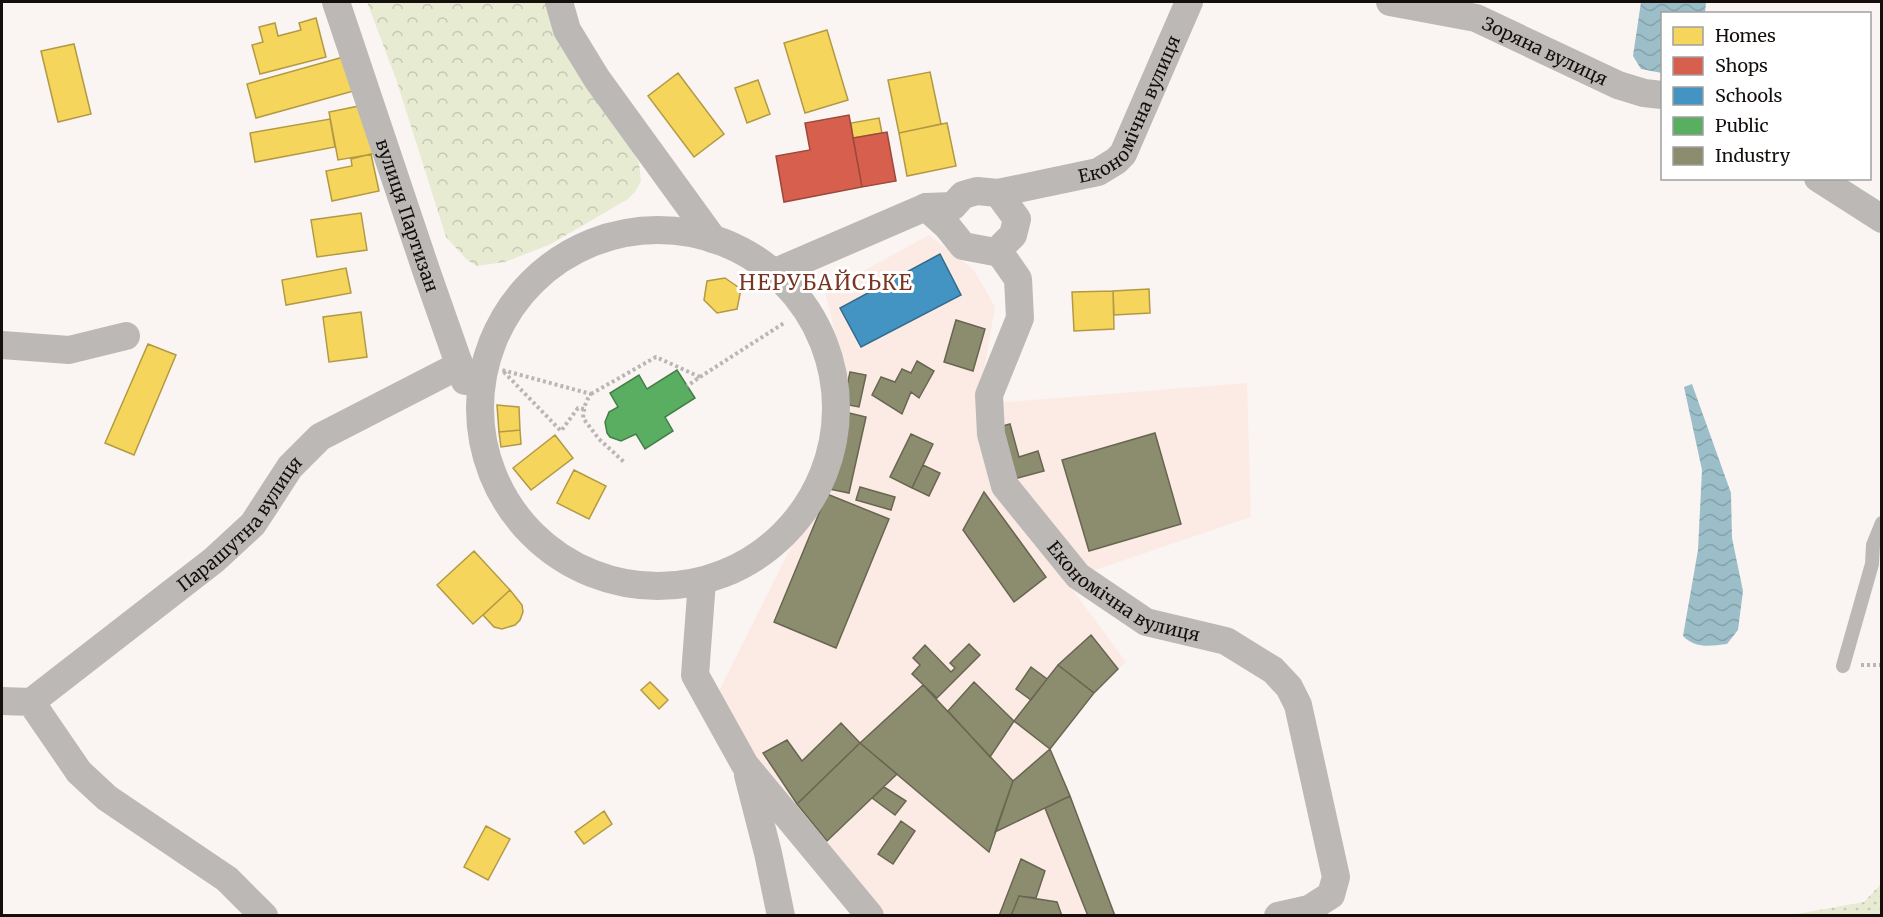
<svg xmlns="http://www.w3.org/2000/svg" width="1883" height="917" viewBox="0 0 1883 917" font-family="Merriweather,serif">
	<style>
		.built { fill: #fbebe4 }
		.grass { fill: url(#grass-dots) }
		.forest { fill: url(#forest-crowns) }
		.water { fill: url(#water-waves) }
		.homes { fill: #f6d55c; stroke: #b29a44; stroke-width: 1.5 }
		.shops { fill: #d6604d; stroke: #9c483a; stroke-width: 1.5 }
		.schools { fill: #4393c3; stroke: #356b8c; stroke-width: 1.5 }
		.public { fill: #5aae61; stroke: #457e48; stroke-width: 1.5 }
		.industry { fill: #8c8c6e; stroke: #686651; stroke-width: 1.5 }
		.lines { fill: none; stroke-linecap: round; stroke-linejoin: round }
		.path { stroke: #b9b7b6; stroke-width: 4; stroke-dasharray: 3 3; stroke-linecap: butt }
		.lane { stroke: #bbb8b6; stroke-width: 14 }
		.street { stroke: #bbb8b6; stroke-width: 28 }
		.labels { text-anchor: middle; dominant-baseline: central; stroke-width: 6; stroke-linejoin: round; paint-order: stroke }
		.street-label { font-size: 18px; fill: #140f0c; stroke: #fff }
		.quarter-label { font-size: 21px; letter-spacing: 1.5px; fill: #793522; stroke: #fff }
	</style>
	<defs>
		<pattern id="grass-dots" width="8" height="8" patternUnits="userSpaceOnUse" patternTransform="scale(1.5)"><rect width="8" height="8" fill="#e7ebd2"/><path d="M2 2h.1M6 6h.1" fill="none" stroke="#c5c8b3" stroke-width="1.8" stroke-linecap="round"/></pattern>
		<pattern id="forest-crowns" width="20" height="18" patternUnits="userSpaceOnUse" patternTransform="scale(1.5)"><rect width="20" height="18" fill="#e7ebd2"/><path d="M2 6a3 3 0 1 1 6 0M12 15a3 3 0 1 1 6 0" fill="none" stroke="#c5c8b3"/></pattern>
		<pattern id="water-waves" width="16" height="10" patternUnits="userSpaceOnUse" patternTransform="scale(1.5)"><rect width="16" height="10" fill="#9bbec9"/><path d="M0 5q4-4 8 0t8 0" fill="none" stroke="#85a2ab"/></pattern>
	</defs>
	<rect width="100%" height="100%" fill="#faf5f2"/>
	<!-- built -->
	<path class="built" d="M929 235 974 270 995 307 980 393 993 482 1126 662 1094 693 1050 749 1070 796 1116 915H857L717 695 820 489 842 361 825 292Z
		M1247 383 1251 517 1089 572 1009 479 993 403Z"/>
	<!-- grass -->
	<path class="grass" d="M1881 884V915H1791L1864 902Z"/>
	<!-- forest -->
	<path class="forest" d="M367 2H549L623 130 639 163 641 181 635 192 628 199 551 244 505 262 477 266 467 260 446 237 396 79Z"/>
	<!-- water -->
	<path class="water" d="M1641 2H1706L1705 13 1662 14V73L1641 69 1633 56Z
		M1692 384 1731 493 1732 538 1743 591 1738 630 1727 644C1710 646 1696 649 1683 636L1698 550 1702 470 1684 387Z"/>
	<!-- homes -->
	<path class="homes" d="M316 18 326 57 260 74 252 45 263 42 259 27 275 23 278 36 301 30 299 23Z
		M827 30 848 100 805 113 784 43Z
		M74 44 91 114 58 122 41 51Z
		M347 56 357 90 256 118 247 84Z
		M930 72 941 124 899 133 888 80Z
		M678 73 724 134 694 157 648 96Z
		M758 80 770 114 747 123 735 88Z
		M364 105 373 154 338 160 329 112Z
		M879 118 882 133 853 138 851 123Z
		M330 119 335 147 255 162 250 133Z
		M947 123 956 166 907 176 899 133Z
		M371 154 379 191 332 201 326 171 352 166 351 159Z
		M361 213 367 250 317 257 311 220Z
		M346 268 351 293 286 305 282 280Z
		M725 278 741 289 737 309 717 313 704 300 707 281Z
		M1149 289 1150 313 1114 315 1113 291Z
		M1113 291 1114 329 1074 331 1072 292Z
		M361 312 367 357 329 362 323 317Z
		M148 344 176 355 134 455 105 443Z
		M497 405 519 407 520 430 499 432Z
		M520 430 521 444 501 447 499 432Z
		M555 435 573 458 531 490 513 468Z
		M574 470 606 486 589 519 557 503Z
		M474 551 510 590 473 624 437 585Z
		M510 590 522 605 523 612 520 620 515 625 502 629 494 627 483 615Z
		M650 682 668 700 659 709 641 690Z
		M604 811 612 824 584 844 575 832Z
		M486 826 510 839 488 880 464 867Z"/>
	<!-- shops -->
	<path class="shops" d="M849 115 862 187 784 202 776 156 810 150 805 123Z
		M887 132 896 181 862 187 853 138Z"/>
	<!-- schools -->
	<path class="schools" d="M940 254 961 295 861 347 840 308Z"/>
	<!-- public -->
	<path class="public" d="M677 370 695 398 665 417 673 431 645 449 636 434 621 441 610 437 607 433 605 422 609 412 618 407 610 393 639 375 647 389Z"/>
	<!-- industry -->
	<path class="industry" d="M956 320 985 329 973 371 944 362Z
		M917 361 934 371 919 398 911 392 902 414 872 395 881 377 895 382 902 369 911 373Z
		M850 372 866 375 859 407 843 404Z
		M845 412 866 417 849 493 829 489Z
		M1010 424 1019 457 1038 451 1044 471 1014 479 999 427Z
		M1155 433 1181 524 1089 551 1062 460Z
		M911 434 933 444 912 488 890 477Z
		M923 465 940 473 929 496 912 488Z
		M860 487 895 497 891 510 856 500Z
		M984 492 1046 577 1014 602 963 530Z
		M827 494 889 519 836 648 774 622Z
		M1091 635 1118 669 1094 693 1058 665Z
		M969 644 980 655 937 698 912 674 920 665 913 658 925 645 951 672 955 668 950 663Z
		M1058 665 1094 693 1050 749 1014 721Z
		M1031 667 1047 679 1031 700 1016 689Z
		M974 682 1014 721 990 757 948 711Z
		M923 685 1013 781 989 852 860 743Z
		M841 723 860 743 797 804 763 753 787 740 802 761Z
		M860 743 897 774 827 841 797 804Z
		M1050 749 1070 796 995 832 1013 781Z
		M884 787 906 801 895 815 872 798Z
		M1070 796 1115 916H1088L1045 808Z
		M901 821 915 831 893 864 878 854Z
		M1021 859 1045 871 1036 898 1019 896 1011 916H999Z
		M1019 896 1057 902 1062 916H1011Z"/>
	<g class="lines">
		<!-- path -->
		<path class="path" d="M700 377 784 323
			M591 394 656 357 700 377 687 386
			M584 409 578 408 561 431 502 370 591 394C585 402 584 408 583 418L599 439 625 463
			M1861 665H1882"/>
		<!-- lane -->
		<path class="lane" d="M1843 666 1872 564 1873 545 1882 523"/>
		<!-- street -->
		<g class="street">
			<path id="s1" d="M336 2 427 273 465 381"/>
			<path d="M559 2 567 30 597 79 713 239"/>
			<path id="s2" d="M1390 2 1476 18 1618 85 1644 93 1662 95"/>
			<path d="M1818 178 1882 219"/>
			<path d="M998 193 1017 219 1013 235 1000 248V253"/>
			<path d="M926 207 947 226 963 246 1000 253"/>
			<circle cx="658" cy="408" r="178"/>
			<path id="s3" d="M1000 253 1018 279 1020 318 989 395 991 434 1005 486 1078 576 1146 622 1226 641 1273 670 1289 687 1298 705 1336 877 1331 895 1309 909 1278 916"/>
			<path id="s4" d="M773 273 926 207 953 206 963 195 977 191 998 193 1098 172 1116 161 1123 154 1189 2"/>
			<path d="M2 345 69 350 126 336"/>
			<path d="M702 581 695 675 745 765 870 916"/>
			<path d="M2 701 31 702 79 772 107 798 227 879 264 916"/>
			<path id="s5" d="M31 702 214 560 253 524 290 467 320 437 460 365"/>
			<path d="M748 775 768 853 781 916"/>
		</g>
	</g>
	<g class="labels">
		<!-- street labels -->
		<g class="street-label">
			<text stroke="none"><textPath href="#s2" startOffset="164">Зоряна вулиця</textPath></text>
			<text stroke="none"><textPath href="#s4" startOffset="416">Економічна вулиця</textPath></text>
			<text stroke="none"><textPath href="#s1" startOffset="225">вулиця Партизан</textPath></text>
			<text stroke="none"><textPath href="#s5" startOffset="276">Парашутна вулиця</textPath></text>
			<text stroke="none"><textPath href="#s3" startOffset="410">Економічна вулиця</textPath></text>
		</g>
		<!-- quarter labels -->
		<g class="quarter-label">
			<text x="826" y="282">НЕРУБАЙСЬКЕ</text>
		</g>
	</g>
	<!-- border -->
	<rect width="1883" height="917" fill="none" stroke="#140f0c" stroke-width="6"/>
	<!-- legend -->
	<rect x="1661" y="12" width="210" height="168" fill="#ffffff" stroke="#a19f9e" stroke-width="1.5"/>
	<rect x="1673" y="27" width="30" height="18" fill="#f6d55c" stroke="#a19f9e" stroke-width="1.5"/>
	<text x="1715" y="42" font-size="18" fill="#140f0c">Homes</text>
	<rect x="1673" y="57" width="30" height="18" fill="#d6604d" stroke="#a19f9e" stroke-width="1.5"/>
	<text x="1715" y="72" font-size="18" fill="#140f0c">Shops</text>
	<rect x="1673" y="87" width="30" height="18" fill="#4393c3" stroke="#a19f9e" stroke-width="1.5"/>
	<text x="1715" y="102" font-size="18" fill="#140f0c">Schools</text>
	<rect x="1673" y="117" width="30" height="18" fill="#5aae61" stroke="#a19f9e" stroke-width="1.5"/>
	<text x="1715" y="132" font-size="18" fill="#140f0c">Public</text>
	<rect x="1673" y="147" width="30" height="18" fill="#8c8c6e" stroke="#a19f9e" stroke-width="1.5"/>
	<text x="1715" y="162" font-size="18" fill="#140f0c">Industry</text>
</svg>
